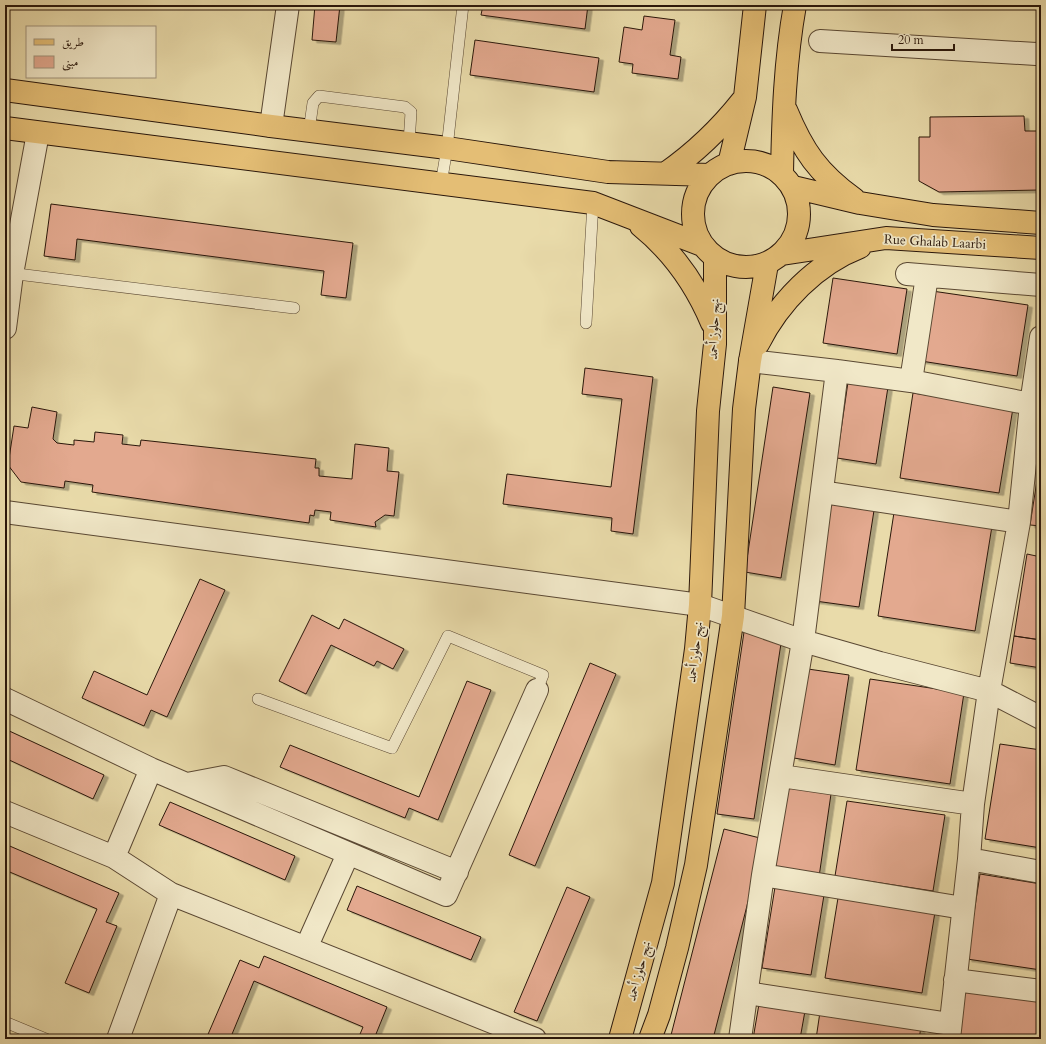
<svg xmlns="http://www.w3.org/2000/svg" width="1046" height="1044" viewBox="0 0 1046 1044" font-family="Cardo,Amiri,serif">
	<style>
		.building { fill: #e3a98f; stroke: #2a170b; filter: url(#shadow) }
		.lines { fill: none; stroke-linecap: round; stroke-linejoin: round }
		.lane-casing { stroke: #5a4833; stroke-width: 12 }
		.street-casing { stroke: #5a4833; stroke-width: 24 }
		.primary-casing { stroke: #2a170b; stroke-width: 24 }
		.lane { stroke: #f1e8c8; stroke-width: 11 }
		.street { stroke: #f1e8c8; stroke-width: 22 }
		.primary { stroke: #e4be75; stroke-width: 22 }
		.labels { text-anchor: middle; dominant-baseline: central; stroke-width: 3.5; stroke-linejoin: round; paint-order: stroke }
		.street-label { font-size: 13px; fill: #2a170b; stroke: #f1e8c8 }
	</style>
	<defs>
		<filter id="shadow"><feDropShadow dx="4.5" dy="2.5" stdDeviation="0" flood-color="#0004"/></filter>
	</defs>
	<rect width="100%" height="100%" fill="#e9dbaa"/>
	<filter id="stains"><feTurbulence type="fractalNoise" baseFrequency=".005" numOctaves="4"/><feColorMatrix values="0 0 0 0 .2 0 0 0 0 .09 0 0 0 0 .02 0 0 0 .5 -.17"/></filter>
	<radialGradient id="worn" r=".72"><stop offset=".6" stop-color="#630" stop-opacity="0"/><stop offset="1" stop-color="#630" stop-opacity=".3"/></radialGradient>
	<!-- building -->
	<path class="building" d="M315 5H340L336 42 312 40Z
		M483 5H588L585 29 481 15Z
		M644 16 675 20 670 55 681 57 678 79 632 73 633 64 619 62 624 27 642 30Z
		M475 40 599 58 594 92 470 75Z
		M1024 116 1025 131H1041V143H1038L1039 190 939 192 919 181V137H930V117Z
		M51 204 353 243 346 298 321 295 324 271 77 239 75 260 44 256Z
		M833 278 907 289 897 354 823 343Z
		M932 291 1028 305 1017 376 921 361Z
		M585 368 653 377 633 534 611 531 612 518 503 504 507 474 611 487 622 399 582 394Z
		M848 382 888 387 876 464 837 458Z
		M773 387 810 393 781 578 745 572Z
		M913 393 1013 408 999 493 900 478Z
		M32 407 57 412 53 439 57 443 74 445V440L94 442 95 432 123 435 122 444 140 446 141 440 316 459 315 468H319V476L352 479 355 444 389 448 387 471 399 472 394 516 385 515 375 522 376 527 330 520 331 512 315 510 314 516 310 515 309 523 92 492 93 485 65 481 64 488 21 482 8 465 14 426 28 428Z
		M1041 455V526L1030 525Z
		M831 497 875 504 859 607 815 601Z
		M895 506 993 520 975 631 878 616Z
		M1027 554 1041 557V640L1014 636Z
		M200 579 225 590 167 717 151 710 144 726 82 698 94 671 147 695Z
		M312 615 339 629 344 619 404 649 393 669 377 661 374 666 331 645 306 694 279 681Z
		M744 632 782 637 754 819 717 814Z
		M1014 636 1041 640V668L1010 663Z
		M590 663 616 674 535 866 509 855Z
		M808 669 849 675 835 765 794 758Z
		M870 679 964 693 950 784 856 770Z
		M467 681 491 690 438 820 409 808 405 818 280 767 290 745 419 797Z
		M5 729 104 775 93 799 5 758Z
		M1000 744 1041 750V848L985 839Z
		M787 787 831 794 819 877 775 871Z
		M847 801 945 815 933 891 835 876Z
		M170 802 295 856 285 880 159 825Z
		M724 829 764 839 713 1039H670Z
		M5 844 119 893 106 922 117 926 89 993 65 983 97 909 5 870Z
		M980 874 1041 884V970L967 959Z
		M357 886 481 937 471 960 347 910Z
		M567 887 590 897 537 1021 514 1012Z
		M775 887 824 895 811 975 762 968Z
		M838 898 935 912 922 993 825 978Z
		M264 956 387 1007 376 1034 388 1039H358L363 1027 254 981 230 1039H206L240 960 259 968Z
		M965 988 1041 999V1039H957Z
		M759 1004 805 1011 800 1039H753Z
		M820 1012 921 1027 919 1039H816Z"/>
	<g class="lines">
		<defs>
			<path id="lane" d="M309 131 313 103 319 96 405 107 411 112 409 143
				M441 184 447 148 463 5
				M9 273 294 308
				M586 323 593 203
				M258 699 392 748 448 636 543 675 537 690
				M5 1022 46 1039"/>
			<path id="street" d="M820 41 1036 54 1041 53
				M271 126 288 5
				M907 274 1041 285
				M5 328 12 274 38 133
				M750 361 837 371 911 381 1031 404
				M911 381 927 276
				M822 492 1019 522
				M5 512 700 605 803 641 880 663 989 691 1041 718
				M5 699 151 769 446 895 537 690
				M781 776 973 804
				M187 784 224 777 457 872
				M5 812 114 857 171 894 535 1039
				M114 857 151 769
				M969 859 1041 872
				M763 875 963 908
				M306 948 348 854
				M955 980 1041 991
				M747 993 950 1024
				M118 1039 171 894
				M740 1039 763 875 803 641 837 371
				M949 1039 969 859 973 804 989 691 1019 522 1031 404 1041 337"/>
			<path id="primary" d="M5 90 271 126 447 148 608 172 710 175
				M786 110C803 151 818 173 854 199
				M5 128 593 203 702 245
				M693 214a53 53 0 1 1 106 0a53 53 0 1 1-106 0Z
				M729 164 745 97 755 5
				M666 173C696 152 719 130 742 101
				M782 174C783 117 785 61 795 5
				M793 187 860 203 933 215 1041 223
				M641 226C673 252 696 285 712 323
				M782 254 886 238 1041 248
				M758 344C779 302 816 264 860 247
				M620 1039 663 883 696 649 700 605 708 411 715 344V258
				M650 1039 659 1015 677 948 696 865 733 616 744 409 750 361 767 264"/>
		</defs>
		<!-- lane casing -->
		<use href="#lane" class="lane-casing"/>
		<!-- street casing -->
		<use href="#street" class="street-casing"/>
		<!-- primary casing -->
		<use href="#primary" class="primary-casing"/>
		<!-- lane -->
		<use href="#lane" class="lane"/>
		<!-- street -->
		<use href="#street" class="street"/>
		<!-- primary -->
		<use href="#primary" class="primary"/>
	</g>
	<g class="labels">
		<!-- street labels -->
		<g class="street-label">
			<text transform="translate(935 242) rotate(3)">Rue Ghalab Laarbi</text>
			<text transform="translate(714 329) rotate(-88)">نهج حلوز أحمد</text>
			<text transform="translate(695 652) rotate(-83)">نهج حلوز أحمد</text>
			<text transform="translate(639 971) rotate(-75)">نهج حلوز أحمد</text>
		</g>
	</g>
	<!-- margin -->
	<rect width="1046" height="1044" fill="none" stroke="#e9dbaa" stroke-width="20"/>
	<rect x="6" y="6" width="1034" height="1032" fill="none" stroke="#2a170b" stroke-width="2"/>
	<rect x="10" y="10" width="1026" height="1024" fill="none" stroke="#2a170b"/>
	<!-- legend -->
	<rect x="26" y="26" width="130" height="52" fill="#f1e8c8" stroke="#a1947c"/>
	<rect x="34" y="39" width="20" height="6" fill="#e4be75" stroke="#a1947c"/>
	<text x="62" y="46" font-size="12" fill="#2a170b">طريق</text>
	<rect x="34" y="56" width="20" height="12" fill="#e3a98f" stroke="#a1947c"/>
	<text x="62" y="66" font-size="12" fill="#2a170b">مبنى</text>
	<!-- scale -->
	<path d="M892 44v6h62v-6" fill="none" stroke="#2a170b" stroke-width="2"/>
	<text x="898" y="44" font-size="12" fill="#2a170b" stroke="#f1e8c8" stroke-width="3" paint-order="stroke">20 m</text>
	<rect width="100%" height="100%" filter="url(#stains)"/>
	<rect width="100%" height="100%" fill="url(#worn)"/>
</svg>
